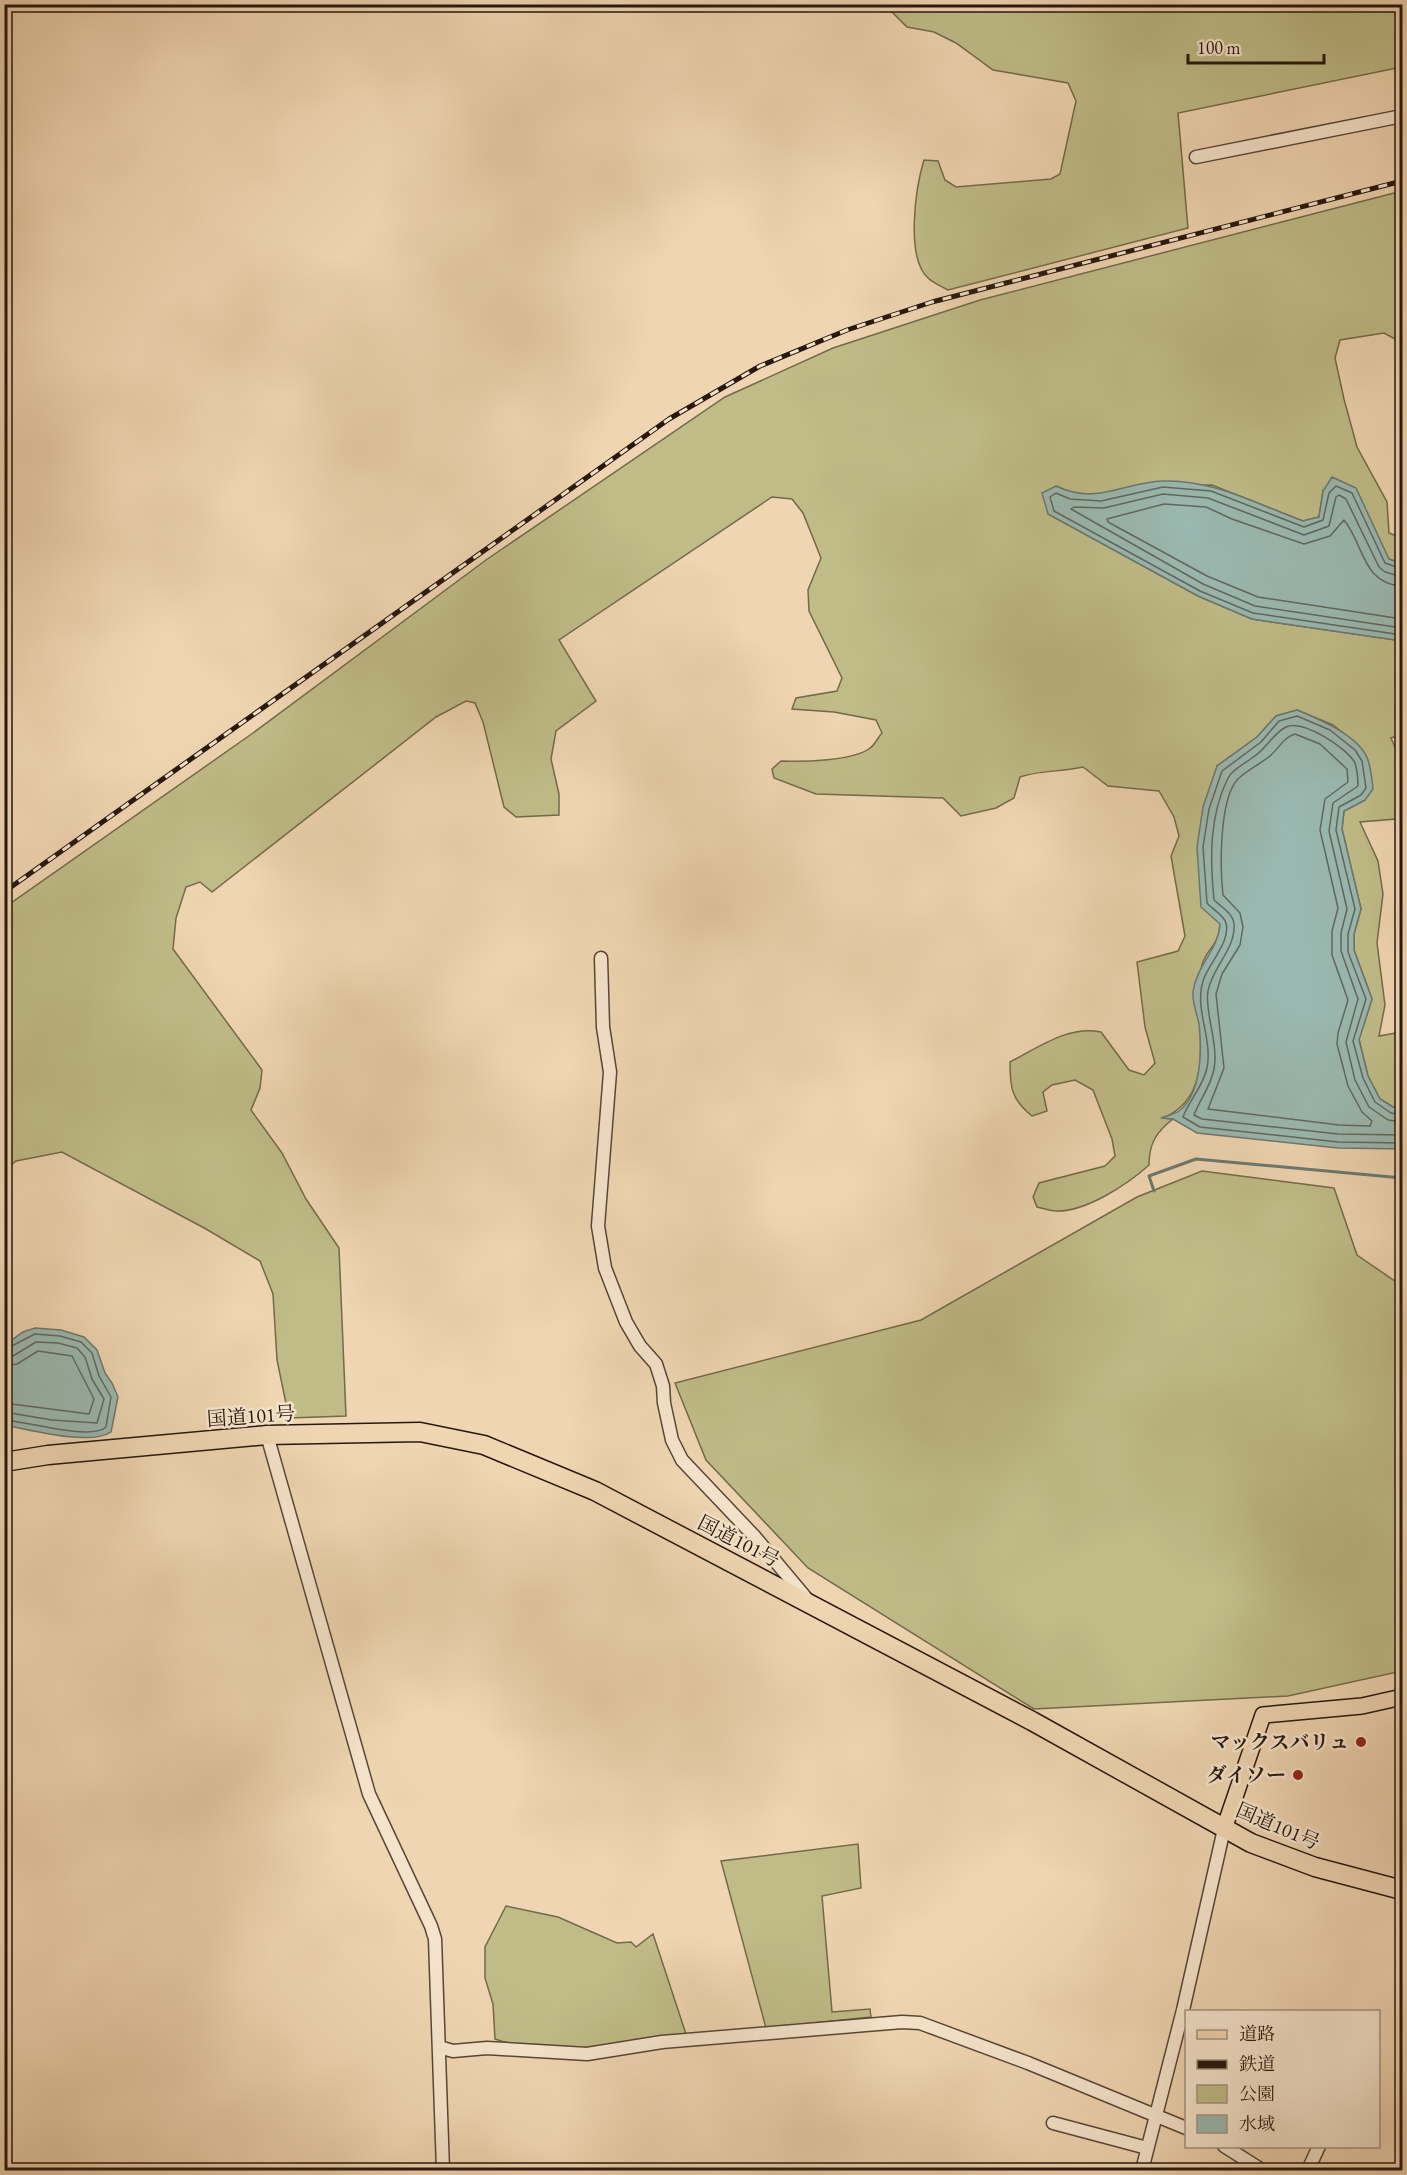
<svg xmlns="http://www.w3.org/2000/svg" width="1407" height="2175" viewBox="0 0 1407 2175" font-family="'EB Garamond','Noto Serif JP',serif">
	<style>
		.green { fill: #bfbc88; stroke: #736a4b; stroke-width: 1.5 }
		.water { fill: #9ab8b0; stroke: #6c786f; stroke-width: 1.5 }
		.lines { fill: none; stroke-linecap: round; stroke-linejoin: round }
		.shore { stroke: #60685f; stroke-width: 1.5 }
		.stream { stroke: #6c786f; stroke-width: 3 }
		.minor-casing { stroke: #594637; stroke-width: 15 }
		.major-casing { stroke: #27170e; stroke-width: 18 }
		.highway-casing { stroke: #27170e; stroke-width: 21 }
		.minor { stroke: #f5e4cc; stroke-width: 12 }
		.major { stroke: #efd5b1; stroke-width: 15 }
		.highway { stroke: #efd5b1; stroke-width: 18 }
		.rail-casing { stroke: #27170e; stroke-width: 5 }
		.rail { stroke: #f5e4cc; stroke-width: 3; stroke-dasharray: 9; stroke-linecap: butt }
		.poi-dot { fill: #8f2418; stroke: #f5e4cc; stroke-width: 2 }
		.labels { text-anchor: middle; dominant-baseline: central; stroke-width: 5; stroke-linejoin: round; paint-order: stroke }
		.street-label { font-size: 20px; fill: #27170e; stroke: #f5e4cc }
		.poi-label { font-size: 20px; font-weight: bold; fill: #27170e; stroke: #f5e4cc; text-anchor: end }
	</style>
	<rect width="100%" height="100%" fill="#efd5b1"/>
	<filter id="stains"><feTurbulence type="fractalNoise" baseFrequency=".00333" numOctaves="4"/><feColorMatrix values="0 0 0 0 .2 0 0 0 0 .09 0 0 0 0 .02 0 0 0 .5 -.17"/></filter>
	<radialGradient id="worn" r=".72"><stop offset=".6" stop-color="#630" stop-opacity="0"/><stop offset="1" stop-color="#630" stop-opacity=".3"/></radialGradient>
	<!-- green -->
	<path class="green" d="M1319 4 1320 10 1396 5 1402 67 1178 113 1188 228 948 290C941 286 933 283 928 278 905 257 916 186 924 160L938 161 945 180 956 187 1051 179 1060 174 1076 101 1068 83 993 70 956 43 934 32 907 27 885 5Z
		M1402 191V343L1384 333 1340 340 1335 358 1344 399 1357 447 1387 502 1389 533 1399 537 1402 534V564L1389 559 1377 538 1323 491 1319 517 1303 521 1212 485 1138 486 1101 495 1071 493 1056 486 1048 514 1198 596 1252 619 1402 641V734L1391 738 1402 763 1396 819 1360 822 1378 861 1383 894 1377 943 1385 1005 1379 1036 1402 1032V1109L1393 1107 1380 1099 1368 1076 1359 1039 1372 999 1354 950V934L1361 909 1342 829 1344 811 1365 800 1359 746 1333 725 1297 710 1276 716 1257 737 1217 766 1220 924C1219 946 1206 949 1202 965 1189 1015 1224 1092 1163 1118L1173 1119C1156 1132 1149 1144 1149 1165 1128 1184 1086 1212 1056 1211 1050 1211 1043 1208 1037 1207L1033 1197 1039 1183 1105 1166 1115 1156 1112 1139 1093 1090 1075 1080 1052 1085 1043 1092 1047 1111 1032 1116C1011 1099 1010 1087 1010 1062 1039 1047 1069 1025 1101 1032L1129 1070 1144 1075 1155 1063 1145 1027 1137 962 1178 951 1185 936 1171 856 1179 836 1174 817 1159 791 1108 786 1083 767C1062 772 1040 770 1020 777L1014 798 996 808 961 816 943 798 816 794 774 778 772 769 781 761C802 762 854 761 870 748 875 745 878 737 882 733L876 720 834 712 792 709 796 698 837 691 842 678 809 611 808 590 821 558 803 513 792 499 772 497 559 640 596 701 556 731 551 759 559 794V815L516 817 504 807 483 722 475 703 466 701 436 717 212 892 200 882 186 887 176 918 173 949 262 1070 260 1088 251 1110 282 1153 306 1199 339 1248 346 1416 289 1418 277 1360 273 1294 260 1261 206 1229 62 1152 16 1161 5 1170 4 908 253 733 486 560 725 397 833 348 980 300Z
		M1202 1171 1334 1188 1357 1255 1402 1286V1671L1288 1696 1034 1709 808 1568 706 1460 675 1383 921 1320 1137 1197Z
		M858 1844 861 1888 822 1896 832 2012 870 2009 871 2017 766 2028 721 1861Z
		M506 1906 558 1917 617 1943 631 1942 636 1947 653 1934 686 2034C623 2041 556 2061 495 2039L493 2004 485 1978V1947Z"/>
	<!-- water -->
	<path class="water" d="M1332 477 1356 488 1389 559 1402 564V641L1252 619 1198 596 1048 514 1042 493 1056 486C1098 506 1123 482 1163 481 1213 479 1258 505 1303 521L1319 517 1323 491Z
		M1297 710C1319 719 1360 736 1368 760 1371 769 1372 780 1373 789L1365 800 1344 811 1342 829 1361 909 1354 934V950L1372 999 1359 1040 1368 1076 1380 1099 1393 1107 1402 1109V1149L1338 1148 1197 1133 1173 1119 1161 1118C1166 1116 1175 1114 1179 1111 1202 1093 1202 1049 1199 1024 1197 1014 1192 1002 1193 992 1196 966 1219 949 1220 924L1201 907 1197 847 1203 807 1217 766 1257 737 1276 716Z
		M35 1328 61 1330 84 1337 97 1350 105 1373 112 1383 118 1397 111 1432C91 1446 29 1430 5 1425V1345L23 1332Z"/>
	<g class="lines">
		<!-- shore -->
		<path class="shore" d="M1402 569 1385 563 1352 493 1336 486 1329 493 1323 520 1304 527 1211 491 1163 487 1101 501 1070 499 1056 493 1050 497 1054 511 1200 591 1253 613 1402 635
			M1402 577 1385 572 1379 567 1346 499 1339 495 1336 497 1329 526 1304 535 1208 498 1163 494 1104 508 1074 507 1071 509 1203 584 1255 606 1402 628
			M1402 586C1362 584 1364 544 1344 520L1330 536 1304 544 1232 519 1206 507 1164 504 1107 519 1108 522 1207 576 1258 597 1402 619
			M1295 734 1320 744 1347 769 1348 782 1325 799 1320 830 1338 908 1332 931V955L1348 1000 1338 1033 1337 1044 1348 1086 1362 1112 1372 1121 1370 1126 1339 1125 1208 1109 1224 1068 1216 994 1222 974 1240 945 1243 927 1240 913 1223 895C1220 869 1219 801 1237 780 1246 770 1261 764 1271 755 1279 748 1284 737 1295 734Z
			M1402 1115 1391 1113 1375 1102 1363 1078 1353 1041 1366 999 1348 952V934L1355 909 1336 830 1339 807 1361 795 1366 788 1362 761 1355 750 1330 730 1297 716 1279 721 1261 742 1222 771 1209 809 1203 847 1207 903C1212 909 1224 915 1226 923 1231 942 1208 964 1203 981 1194 1009 1213 1039 1207 1068 1203 1087 1189 1100 1183 1117L1200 1127 1338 1142 1402 1143
			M1402 1122 1388 1120 1369 1107 1355 1080 1346 1042 1358 999 1341 951V933L1347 909 1329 831 1333 803 1358 786C1358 779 1357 770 1355 763 1347 748 1303 719 1286 727 1275 732 1266 748 1256 755 1248 762 1232 769 1228 778 1209 816 1210 859 1214 900 1221 907 1233 913 1234 924 1236 949 1212 967 1208 991 1204 1010 1219 1045 1214 1069 1211 1086 1200 1099 1194 1115L1202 1119 1338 1134 1402 1135
			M4 1350 35 1334 60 1336 81 1342 92 1353 99 1376 111 1397 106 1427C91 1441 25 1421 4 1420
			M4 1357 13 1356 36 1342 58 1343 77 1348 85 1357 92 1379 104 1399 97 1423 52 1420 4 1412
			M4 1366 17 1364 38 1351 72 1356 94 1399 89 1414 4 1403"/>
		<!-- stream -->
		<path class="stream" d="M1154 1191 1149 1176 1196 1159 1402 1178"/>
		<defs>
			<path id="minor" d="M1196 157 1402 116
				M601 958 603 1027 610 1072 598 1226 605 1268 626 1322 640 1346 656 1364 663 1386 664 1403 672 1440 682 1460 755 1537 807 1599
				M267 1435 369 1794 431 1926 435 1939 443 2170
				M439 2047 453 2051 487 2048 587 2054 662 2042 902 2022 920 2023 1028 2063 1186 2128
				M1053 2123 1147 2148
				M1224 2146 1262 2170
				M1142 2170 1183 2010 1224 1829
				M1308 2170 1319 2146"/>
			<path id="major" d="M1224 1829 1263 1715 1362 1706 1402 1697"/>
			<path id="highway" d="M4 1462 48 1455 267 1435 420 1432 484 1445 595 1491 1032 1721 1251 1843 1315 1867 1402 1890"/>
		</defs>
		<!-- minor casing -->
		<use href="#minor" class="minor-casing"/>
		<!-- major casing -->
		<use href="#major" class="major-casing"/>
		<!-- highway casing -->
		<use href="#highway" class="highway-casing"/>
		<!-- minor -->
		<use href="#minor" class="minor"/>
		<!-- major -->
		<use href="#major" class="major"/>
		<!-- highway -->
		<use href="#highway" class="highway"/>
		<defs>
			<path id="rail" d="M4 892 669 419 760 366 847 330 932 302 1402 181"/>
		</defs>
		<!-- rail casing -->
		<use href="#rail" class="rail-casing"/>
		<!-- rail -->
		<use href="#rail" class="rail"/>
	</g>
	<!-- markers -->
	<g class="poi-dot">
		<circle cx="1361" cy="1742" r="6"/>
		<circle cx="1298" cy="1775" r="6"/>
	</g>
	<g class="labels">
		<!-- street labels -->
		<g class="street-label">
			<text transform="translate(251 1416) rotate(-4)">国道101号</text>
			<text transform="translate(739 1541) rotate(27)">国道101号</text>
			<text transform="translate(1278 1826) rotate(23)">国道101号</text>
		</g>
		<!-- poi labels -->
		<g class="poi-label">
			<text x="1349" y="1742">マックスバリュ</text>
			<text x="1286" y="1775">ダイソー</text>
		</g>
	</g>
	<!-- margin -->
	<rect width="1407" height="2175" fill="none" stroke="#efd5b1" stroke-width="24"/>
	<rect x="6" y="6" width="1395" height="2163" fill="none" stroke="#27170e" stroke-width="3"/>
	<rect x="12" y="12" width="1383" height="2151" fill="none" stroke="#27170e" stroke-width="1.5"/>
	<!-- legend -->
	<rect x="1185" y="2010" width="195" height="138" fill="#f5e4cc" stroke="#a39280" stroke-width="1.5"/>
	<rect x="1197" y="2030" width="30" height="9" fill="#efd5b1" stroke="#a39280" stroke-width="1.5"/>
	<text x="1239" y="2040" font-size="18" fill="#27170e">道路</text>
	<rect x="1197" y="2060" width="30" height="9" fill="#27170e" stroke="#a39280" stroke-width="1.5"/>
	<text x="1239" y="2070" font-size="18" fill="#27170e">鉄道</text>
	<rect x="1197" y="2085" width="30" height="18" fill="#bfbc88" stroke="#a39280" stroke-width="1.5"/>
	<text x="1239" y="2100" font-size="18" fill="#27170e">公園</text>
	<rect x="1197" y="2115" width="30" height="18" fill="#9ab8b0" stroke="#a39280" stroke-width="1.5"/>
	<text x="1239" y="2130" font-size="18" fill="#27170e">水域</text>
	<!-- scale -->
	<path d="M1188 54v9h136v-9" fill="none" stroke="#27170e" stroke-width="3"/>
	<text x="1197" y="54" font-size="18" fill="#27170e" stroke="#f5e4cc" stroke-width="4.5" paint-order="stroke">100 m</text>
	<rect width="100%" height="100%" filter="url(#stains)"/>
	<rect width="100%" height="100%" fill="url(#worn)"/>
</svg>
